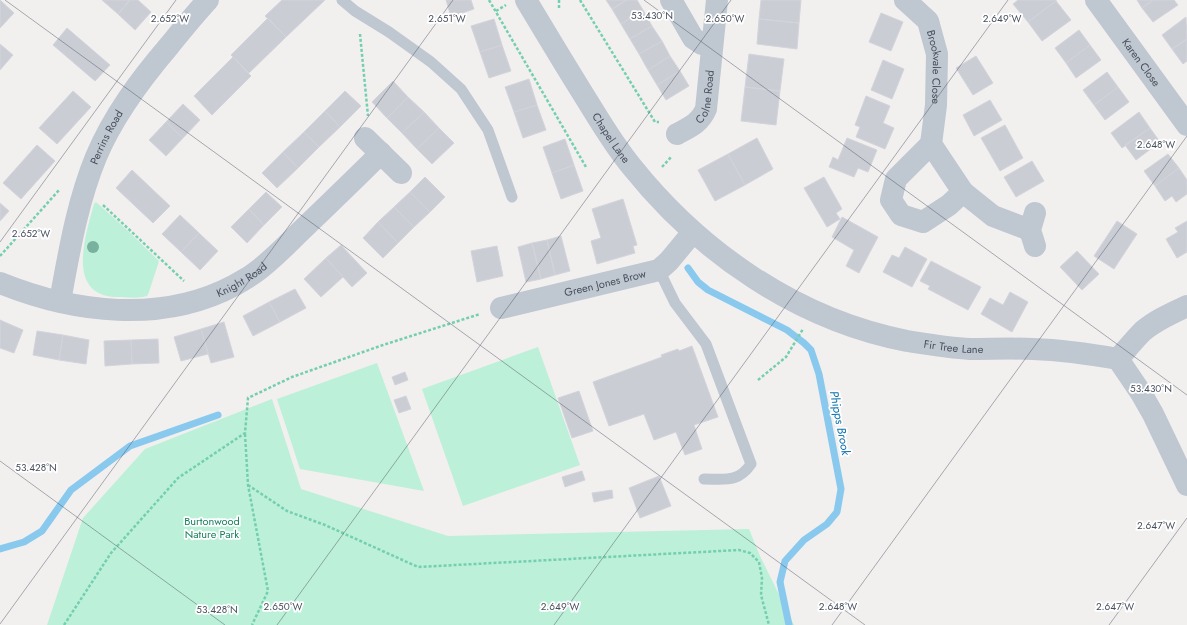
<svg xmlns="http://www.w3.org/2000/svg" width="1187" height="625" viewBox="0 0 1187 625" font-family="Jost,sans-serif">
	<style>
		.green { fill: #bcf0d8 }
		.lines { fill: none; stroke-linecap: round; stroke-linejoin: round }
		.stream { stroke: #89c9ee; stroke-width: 7 }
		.building { fill: #cbcdd5; stroke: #d3d4db }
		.path { stroke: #74cfb0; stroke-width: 2.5; stroke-dasharray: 3 2; stroke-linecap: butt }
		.service { stroke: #bfc7d1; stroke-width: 11 }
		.minor { stroke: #bfc7d1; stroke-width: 22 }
		.tertiary { stroke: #bfc7d1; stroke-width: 22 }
		.tree { fill: #78b29e }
		.ticks { fill: none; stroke: #474f5d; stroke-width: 1; stroke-opacity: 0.45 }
		.labels { text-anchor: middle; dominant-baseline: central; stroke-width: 3.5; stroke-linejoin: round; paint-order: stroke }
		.street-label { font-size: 11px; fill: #474f5d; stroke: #fff }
		.park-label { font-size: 11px; fill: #15805c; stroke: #fff }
		.water-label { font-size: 12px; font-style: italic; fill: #0a71ad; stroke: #fff }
		.ticks-label { font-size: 10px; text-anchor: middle; fill: #474f5d; stroke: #fff; stroke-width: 3.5; stroke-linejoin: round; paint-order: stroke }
	</style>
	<rect width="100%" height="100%" fill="#f2efef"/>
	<!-- green -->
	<path class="green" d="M96 202 126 229 159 261 149 292 147 296C137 299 126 297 116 297 65 295 86 234 94 204Z
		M538 347 580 465 463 506 422 389Z
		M377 363 424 491 300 469 277 399Z
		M272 399 301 489 448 536 749 529 760 556 794 625H47L83 518 145 449Z"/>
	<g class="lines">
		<!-- stream -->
		<path class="stream" d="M688 268 698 282 708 290 787 330 804 343 811 350 819 374 841 489 837 512 827 524 804 540 785 561 780 582 789 625
			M0 549 24 542 42 531 71 490 130 446 218 415"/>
	</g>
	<!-- building -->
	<path class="building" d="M0 0 14 13 0 28Z
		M102 0H130L118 14Z
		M130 0H138L151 12 135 30 118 14Z
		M282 0H325L286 37 265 16Z
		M446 0H471L474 9 451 17Z
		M606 0H627L612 9Z
		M627 0H637L643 10 621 24 612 9Z
		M761 0H801L799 23 759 19Z
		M1018 0H1056V1L1028 22 1013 4Z
		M1137 0H1153L1142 8Z
		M1153 0H1174L1178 5 1153 22 1142 8Z
		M1056 1 1071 20 1042 41 1028 22Z
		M643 10 652 26 630 39 621 24Z
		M881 13 903 22 891 51 869 42Z
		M1186 17 1187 39 1172 49 1162 35Z
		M268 18 286 37 249 73 231 55Z
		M494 19 502 45 480 52 471 26Z
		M759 19 799 23 797 49 757 44Z
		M652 26 662 41 639 54 630 39Z
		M67 28 110 65 95 81 53 45Z
		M1079 30 1090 45 1066 63 1055 48Z
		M1187 39V61L1183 64 1172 49Z
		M662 41 670 56 648 70 639 54Z
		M0 44 13 55 0 70Z
		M502 45 511 71 489 78 480 52Z
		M1090 45 1101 60 1076 78 1066 63Z
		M749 54 784 59 780 91 745 87Z
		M670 56 680 71 657 85 648 70Z
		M976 56 993 83 973 95 956 68Z
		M233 57 251 76 212 115 194 96Z
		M883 60 904 69 892 99 871 90Z
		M680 71 689 86 666 100 657 85Z
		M1107 72 1118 87 1094 105 1083 90Z
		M529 79 537 105 514 112 505 87Z
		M393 81 408 97 387 118 372 102Z
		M745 87 780 91 776 125 741 121Z
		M1118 87 1129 102 1105 120 1094 105Z
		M73 91 91 107 57 144 39 128Z
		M345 91 361 106 340 127 325 111Z
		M866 96 890 106 883 123 894 128 885 149 856 137 860 127 855 125Z
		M408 97 424 112 402 133 387 118Z
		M990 100 1002 120 974 136 963 115Z
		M183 104 200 120 183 138 166 122Z
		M537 105 546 130 523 138 514 112Z
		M325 111 340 127 319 147 304 132Z
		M424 112 439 128 417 149 402 133Z
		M1139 112 1150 128 1122 148 1111 133Z
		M166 122 183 138 166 156 149 140Z
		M1005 125 1023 158 1000 171 981 138Z
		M439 128 454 143 432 164 417 149Z
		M1150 128 1160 142 1136 160 1125 145Z
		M304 132 319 147 298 168 283 152Z
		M757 138 773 169 745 185 728 154Z
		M847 138 877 150 868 172 858 168 854 177 829 167 833 157 838 160Z
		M565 139 574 165 552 173 543 147Z
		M37 145 55 161 21 199 3 183Z
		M283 152 298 168 277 188 262 173Z
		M728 154 745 185 715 201 698 170Z
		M1168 154 1179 168 1155 186 1144 171Z
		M1032 161 1044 181 1016 197 1004 177Z
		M574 165 583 191 561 199 552 173Z
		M1179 168 1187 180V194L1176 202 1172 196 1165 201 1155 186Z
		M132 170 170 206 153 223 116 188Z
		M425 177 445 197 430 212 410 192Z
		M824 177 842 209 836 213 840 219 827 227 804 188Z
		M266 192 282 207 264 225 249 209Z
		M410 192 430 212 414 227 394 207Z
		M623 199 637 245 633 246 635 253 597 264 591 241 601 238 592 209Z
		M0 203 9 211 0 221Z
		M394 207 414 227 398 243 378 222Z
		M249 209 264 225 247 243 231 227Z
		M180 215 199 233 181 252 162 234Z
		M842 217 878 237 859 273 846 266 854 250 832 237Z
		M1117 221 1137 234 1114 269 1094 256Z
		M1187 221V252L1177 258 1166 239 1178 232 1175 228Z
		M378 222 398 243 383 258 363 238Z
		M199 233 218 251 200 270 181 252Z
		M561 236 570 271 555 275 547 240Z
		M547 240 555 275 541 279 532 243Z
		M532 243 541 279 526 282 518 247Z
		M341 245 367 273 352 287 326 258Z
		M497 246 503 276 477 282 471 251Z
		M905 247 927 259 912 287 883 272 892 255 899 258Z
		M1077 251 1099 274 1082 290 1060 267Z
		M326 258 343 277 321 297 304 279Z
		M931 261 981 287 968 310 928 289 930 286 920 281Z
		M295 289 306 308 280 322 269 302Z
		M1010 292 1028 302 1012 332 981 314 990 298 1003 305Z
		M269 302 280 322 253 336 243 316Z
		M0 320 23 330 14 353 0 348Z
		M224 322 234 357 211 363 201 329Z
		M201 329 208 354 181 361 174 337Z
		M37 331 63 335 59 360 33 355Z
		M63 335 89 340 86 364 59 360Z
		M158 339 159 363 132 364 131 340Z
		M131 340 132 364 105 366 104 341Z
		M692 346 718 417 694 425 702 449 685 455 676 432 654 440 644 414 609 426 593 382 662 357 661 355 678 349 679 351Z
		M405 372 408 380 395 385 392 377Z
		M579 391 593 431 572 438 558 398Z
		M406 396 411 409 399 413 394 400Z
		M582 471 585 480 565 487 562 477Z
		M659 476 671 506 640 518 629 488Z
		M612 490 613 498 594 502 592 493Z"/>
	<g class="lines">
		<!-- path -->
		<path class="path" d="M489 0 586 167
			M559 0V9
			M580 0 655 122H659
			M496 11 506 5
			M360 34 368 116
			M662 167 672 156
			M103 205 184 281
			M0 256 60 189
			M758 380 786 357 803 329
			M245 434 248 485 268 591 252 625
			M248 485 287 511 325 525 418 567 739 550 750 553 759 562 762 578 761 595 769 625
			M64 625 111 553 178 478 245 433 248 398 292 377 383 345 480 314"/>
		<!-- service -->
		<path class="service" d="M342 0 355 11 389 32 431 62 461 89 488 130 512 197
			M659 270 675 303 706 344 751 464C738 483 725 479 704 479"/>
		<!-- minor -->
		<g class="minor">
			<path d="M671 0 693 38 702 44 712 46"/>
			<path id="s1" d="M905 0 928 21 937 54 936 105 931 144 963 192 993 216 1030 230"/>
			<path id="s2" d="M1096 0 1187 125"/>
			<path id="s3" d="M677 134C690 127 700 123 706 109L717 0"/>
			<path d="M365 138 401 173"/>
			<path d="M931 144 896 179 891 200 901 215 923 222 949 205 963 192"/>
			<path d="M1035 246 1030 230 1035 213"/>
			<path id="s4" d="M0 283C74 313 162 324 235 285 241 281 248 278 253 274 272 261 288 243 305 227 330 203 356 178 381 153"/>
			<path id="s5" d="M60 301C69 253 77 203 96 157 113 116 140 80 169 46 182 30 194 15 208 0"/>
			<path id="s6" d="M501 308 659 270 669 261 693 232"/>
		</g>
		<!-- tertiary -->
		<g class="tertiary">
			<path id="s7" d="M526 0C544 30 562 60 580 89 597 116 612 143 632 167 701 253 798 320 907 341 926 344 950 348 970 349 991 349 1012 348 1033 349 1062 350 1090 354 1118 359"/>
			<path d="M1118 359 1141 393 1153 414 1187 485"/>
			<path d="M1118 359C1126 350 1134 340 1143 331 1156 320 1172 313 1187 306"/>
		</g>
	</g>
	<!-- trees -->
	<circle class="tree" cx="93" cy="247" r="6"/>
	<!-- ticks -->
	<path class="ticks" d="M5 0 865 625M644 0 1187 395M0 242 176 0M0 461 225 625M0 624 453 0M277 625 731 0M554 625 1008 0M832 625 1187 136M1109 625 1187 518"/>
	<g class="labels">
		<!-- street labels -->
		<g class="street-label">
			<text stroke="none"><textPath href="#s2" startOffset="77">Karen Close</textPath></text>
			<text stroke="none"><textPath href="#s1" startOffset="78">Brookvale Close</textPath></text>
			<text stroke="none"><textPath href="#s3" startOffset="51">Colne Road</textPath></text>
			<text stroke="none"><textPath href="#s5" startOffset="171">Perrins Road</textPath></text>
			<text stroke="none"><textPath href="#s7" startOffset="162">Chapel Lane</textPath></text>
			<text stroke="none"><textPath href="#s4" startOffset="251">Knight Road</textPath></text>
			<text stroke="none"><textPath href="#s6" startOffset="107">Green Jones Brow</textPath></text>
			<text stroke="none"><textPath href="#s7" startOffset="577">Fir Tree Lane</textPath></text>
		</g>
		<!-- park labels -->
		<g class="park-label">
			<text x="212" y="521">Burtonwood<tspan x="212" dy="13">Nature Park</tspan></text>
		</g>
		<!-- water labels -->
		<g class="water-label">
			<text transform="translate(840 423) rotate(79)">Phipps Brook</text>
		</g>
	</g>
	<g class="ticks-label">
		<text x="652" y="19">53.430°N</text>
		<text x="170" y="22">2.652°W</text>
		<text x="447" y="22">2.651°W</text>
		<text x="725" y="22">2.650°W</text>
		<text x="1002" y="22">2.649°W</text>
		<text x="1156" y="148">2.648°W</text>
		<text x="31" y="237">2.652°W</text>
		<text x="1151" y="392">53.430°N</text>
		<text x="36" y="471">53.428°N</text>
		<text x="1156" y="529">2.647°W</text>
		<text x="283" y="610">2.650°W</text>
		<text x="560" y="610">2.649°W</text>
		<text x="838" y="610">2.648°W</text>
		<text x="1115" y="610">2.647°W</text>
		<text x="217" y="613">53.428°N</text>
	</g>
</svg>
